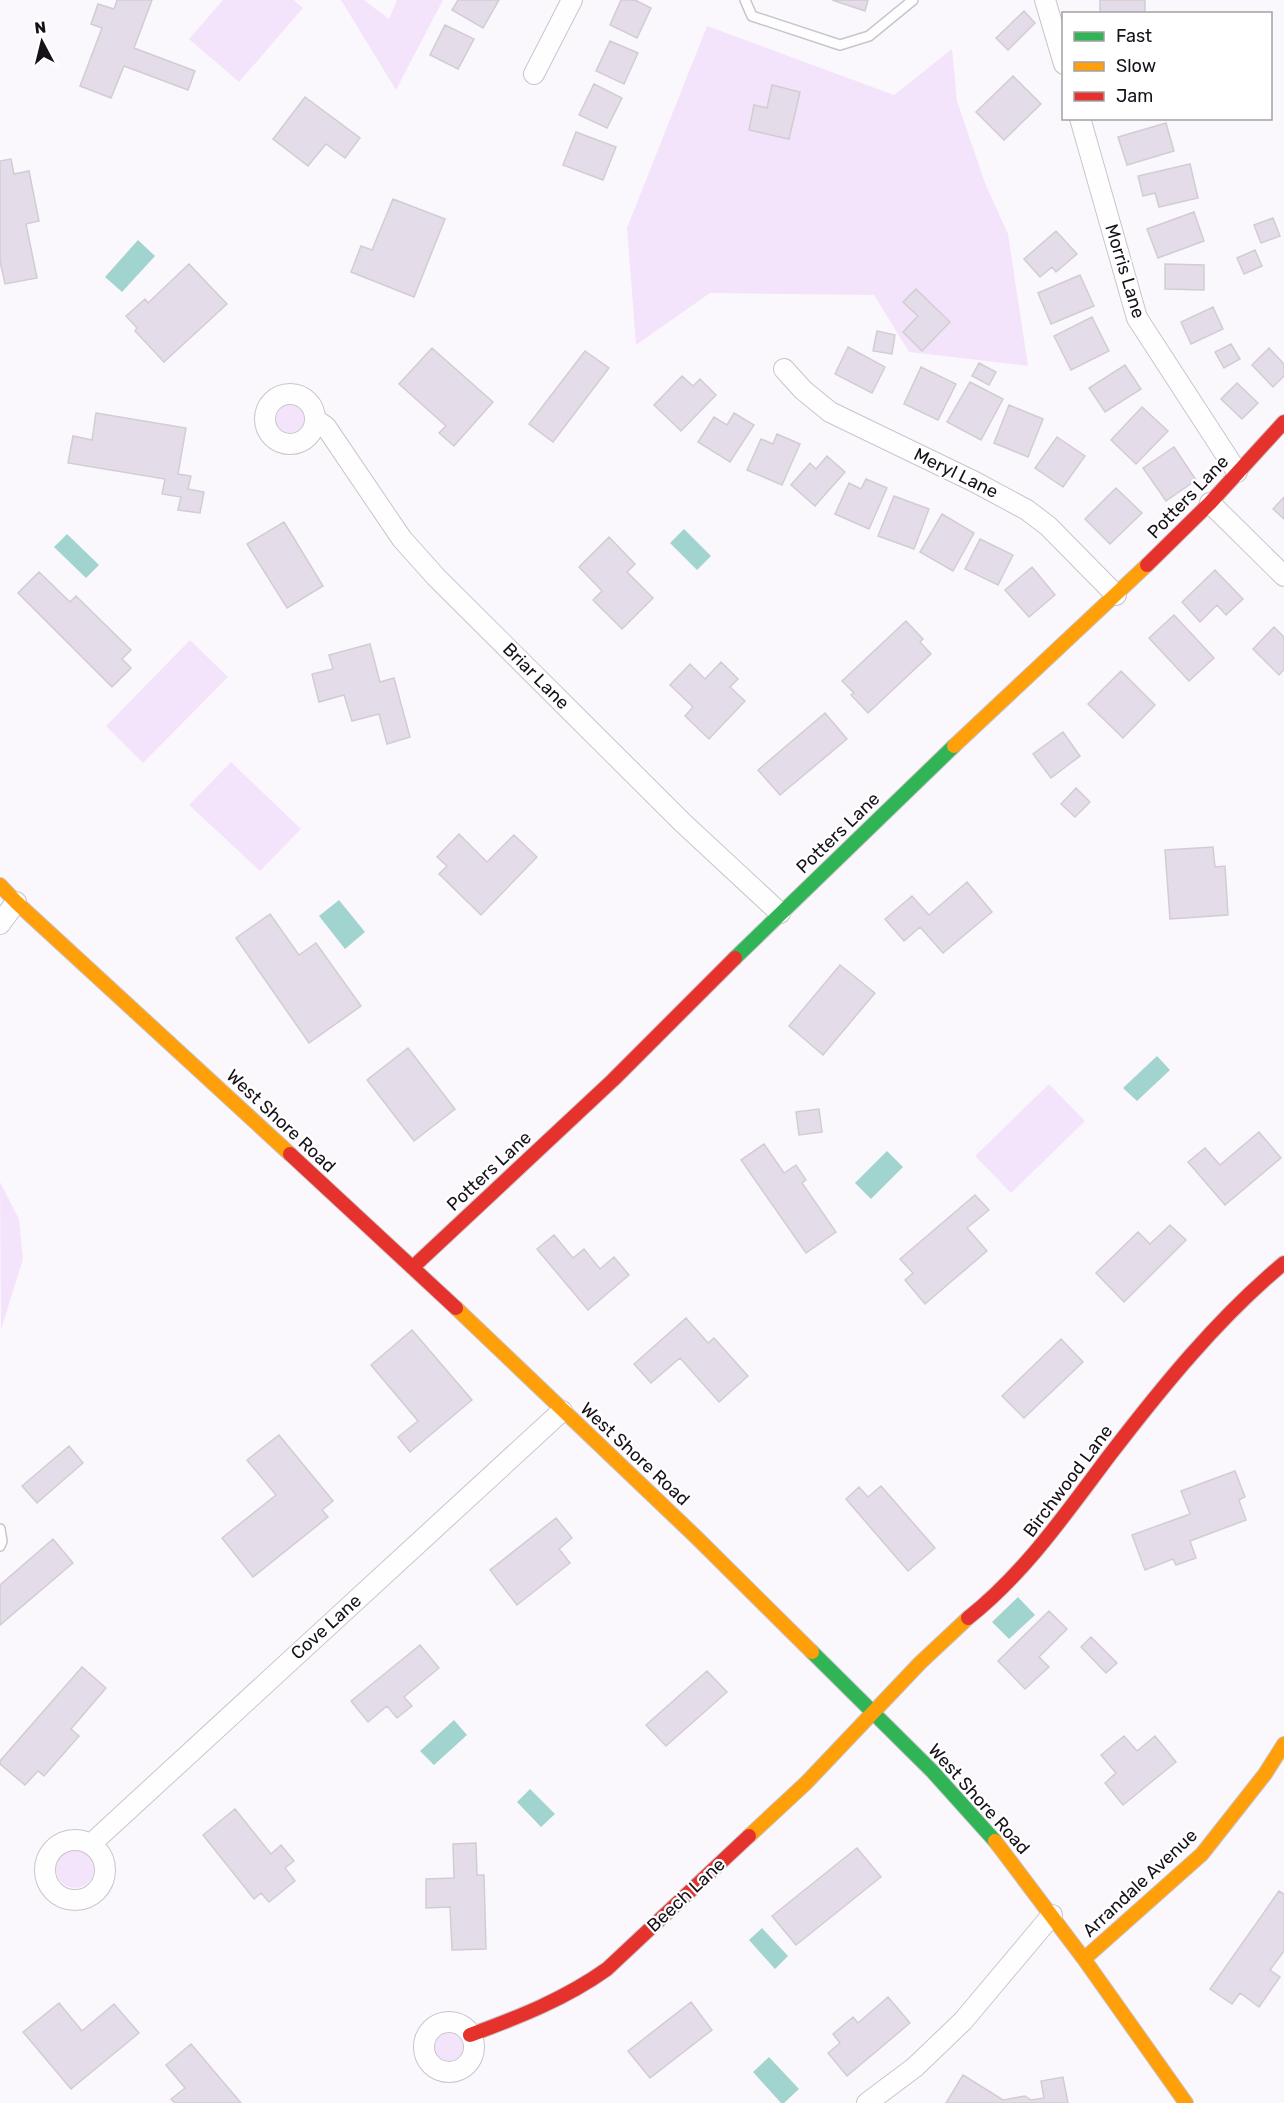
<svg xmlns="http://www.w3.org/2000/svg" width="1284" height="2103" viewBox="0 0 1284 2103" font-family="Rubik,sans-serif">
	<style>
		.green { fill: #f4e4fb }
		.water { fill: #a1d4ce }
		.building { fill: #e4dce8; stroke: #d1cdd3; stroke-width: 1.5 }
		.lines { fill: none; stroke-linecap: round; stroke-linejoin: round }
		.lane-casing { stroke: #c9c5cb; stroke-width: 12 }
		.street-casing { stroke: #c9c5cb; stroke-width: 22 }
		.fast-casing { stroke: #c9c5cb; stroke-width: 16 }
		.slow-casing { stroke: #c9c5cb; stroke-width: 16 }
		.jam-casing { stroke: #c9c5cb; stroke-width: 16 }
		.lane { stroke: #fefeff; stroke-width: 9 }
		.street { stroke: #fefeff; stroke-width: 20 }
		.fast { stroke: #30b455; stroke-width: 14 }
		.slow { stroke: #ff9f0a; stroke-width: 14 }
		.jam { stroke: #e5322d; stroke-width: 14 }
		.labels { text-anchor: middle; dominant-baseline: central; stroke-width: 4.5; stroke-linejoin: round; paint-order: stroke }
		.street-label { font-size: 18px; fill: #17121a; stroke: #fff }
	</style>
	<rect width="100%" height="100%" fill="#fbf8fd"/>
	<!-- green -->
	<path class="green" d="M223 0H294L303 8 239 82 189 39Z
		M341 0H364L389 19 397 0H443L396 90Z
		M707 26 894 95 952 49 957 101 985 183 1008 234 1028 366 909 352 874 295 710 293 636 345 627 228Z
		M271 420a19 19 0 1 1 38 0a19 19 0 1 1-38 0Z
		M190 640 228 677 143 763 106 726Z
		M231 762 301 829 260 871 189 805Z
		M1049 1084 1085 1121 1011 1193 975 1156Z
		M0 1182 19 1219 23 1259 1 1330Z
		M56 1869a19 19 0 1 1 38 0a19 19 0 1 1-38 0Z
		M430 2047a19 19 0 1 1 38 0a19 19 0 1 1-38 0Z"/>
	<!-- water -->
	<path class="water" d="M138 240 155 256 122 292 105 277Z
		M684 529 711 556 697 570 670 543Z
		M67 534 99 565 86 578 54 547Z
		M339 900 365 932 345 949 319 916Z
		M1157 1056 1170 1070 1137 1101 1123 1088Z
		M887 1151 903 1167 871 1199 855 1183Z
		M1018 1597 1035 1615 1009 1639 992 1622Z
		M454 1720 467 1735 434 1765 420 1751Z
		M530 1789 555 1814 541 1827 517 1802Z
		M762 1928 788 1956 775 1969 749 1940Z
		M769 2057 799 2089 784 2103H781L753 2072Z"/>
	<!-- building -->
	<path class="building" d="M117 0H152L134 48 195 71 188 90 124 66 111 98 80 86 102 28 91 24 98 4 114 9Z
		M458 0H499L483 28 452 10Z
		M621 0H635L651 8 637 38 610 25Z
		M832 0H868L865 11Z
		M1100 0H1145V14H1100Z
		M1024 11 1035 23 1008 50 996 38Z
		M445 25 474 39 458 69 430 55Z
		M610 41 638 53 624 84 596 71Z
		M1013 76 1041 104 1004 140 976 112Z
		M594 84 622 98 607 128 579 115Z
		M772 85 800 92 789 139 749 130 754 105 767 108Z
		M305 97 360 138 345 158 326 144 308 166 273 139Z
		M1166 123 1174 151 1127 165 1118 137Z
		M576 132 616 147 603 180 563 165Z
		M11 159 14 174 29 171 39 221 26 224 37 278 5 284 0 261V161Z
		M1190 164 1198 198 1159 207 1155 193 1143 196 1138 176Z
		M393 199 445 219 414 297 351 272 361 246 372 250Z
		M1194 212 1204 241 1158 258 1147 229Z
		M1273 218 1280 236 1261 243 1254 225Z
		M1056 231 1077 254 1056 272 1052 267 1040 277 1024 259Z
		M1255 250 1262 266 1244 274 1237 258Z
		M189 264 227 304 164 362 135 331 137 328 126 316 145 299 148 303Z
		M1165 264 1204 265V290L1165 289Z
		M1080 275 1094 306 1051 324 1038 293Z
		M916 289 950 322 922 351 903 332 918 316 903 302Z
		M1213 307 1223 329 1191 344 1181 322Z
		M1092 317 1109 351 1071 370 1054 336Z
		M877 331 895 335 892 354 873 351Z
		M1231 344 1240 359 1224 368 1215 352Z
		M848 347 885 367 872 393 835 374Z
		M432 348 493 402 454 446 439 433 446 426 399 384Z
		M1269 348 1284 364V376L1273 387 1252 365Z
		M585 351 609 368 553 442 529 424Z
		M979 363 996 372 989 385 972 376Z
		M1125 365 1141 389 1105 412 1089 388Z
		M921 367 956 384 938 420 904 404Z
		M682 376 693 386 700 379 716 395 681 431 654 405Z
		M970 382 1003 399 981 440 947 422Z
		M1237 383 1258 403 1242 419 1221 399Z
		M1009 405 1043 419 1028 457 994 443Z
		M1142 407 1168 431 1136 464 1111 440Z
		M96 413 186 428 178 474 191 476 188 489 204 492 200 513 178 510 181 497 162 494 165 479 68 463 73 436 92 440Z
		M734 413 754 425 730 462 698 442 714 417 727 425Z
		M777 434 800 444 782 485 747 470 761 439 773 444Z
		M1057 437 1085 456 1063 487 1035 468Z
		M1174 447 1196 480 1166 501 1143 468Z
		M827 456 845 472 815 506 791 485 810 463 816 469Z
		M866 479 887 488 869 529 835 514 849 483 861 489Z
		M1116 488 1142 513 1110 544 1085 519Z
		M894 496 929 509 914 549 878 536Z
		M1284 497V519L1273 509Z
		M942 514 974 533 953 571 920 552Z
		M284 522 323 586 287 608 247 544Z
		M609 537 635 564 627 572 653 598 622 629 593 600 602 591 579 567Z
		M980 539 1013 555 998 585 965 569Z
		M1032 567 1055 595 1029 617 1005 590Z
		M1215 570 1243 599 1226 615 1217 605 1200 622 1182 602Z
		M39 572 70 602 76 596 131 650 122 659 131 668 112 687 18 593Z
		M1174 615 1214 658 1189 681 1149 638Z
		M906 621 923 639 920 642 931 654 868 713 851 695 854 693 842 681Z
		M1274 627 1284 637V669L1279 675 1253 649Z
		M370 644 380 682 394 678 410 737 387 744 379 714 352 721 344 695 319 702 312 674 333 669 329 655Z
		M721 662 738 679 730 687 745 701 709 739 685 716 693 707 670 685 690 664 705 679Z
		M1121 671 1155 705 1123 738 1088 704Z
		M825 713 847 739 780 795 758 770Z
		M1063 732 1080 756 1051 778 1033 754Z
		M1076 788 1090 802 1075 817 1061 804Z
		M459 834 487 862 514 835 537 857 481 915 439 874 447 866 437 857Z
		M1213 847 1215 867 1225 866 1228 915 1170 919 1165 850Z
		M967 882 992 912 943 953 920 927 904 941 885 919 912 896 929 915Z
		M270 914 299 955 316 943 361 1006 309 1043 236 938Z
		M840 965 875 993 823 1055 789 1026Z
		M408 1048 455 1109 414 1141 367 1080Z
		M819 1109 822 1132 799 1135 796 1112Z
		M1259 1132 1281 1158 1225 1205 1188 1162 1205 1148 1220 1165Z
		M764 1144 784 1173 796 1165 806 1180 802 1183 836 1232 806 1253 741 1160Z
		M975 1195 989 1210 967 1228 987 1251 925 1304 905 1280 913 1273 900 1259Z
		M1170 1225 1186 1240 1124 1302 1096 1273 1138 1232 1150 1244Z
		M554 1235 573 1258 584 1249 600 1269 614 1257 629 1275 588 1310 537 1249Z
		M686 1318 708 1343 714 1338 748 1376 719 1402 680 1358 651 1383 634 1364Z
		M412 1330 472 1400 410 1452 398 1437 418 1421 371 1365Z
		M1061 1339 1083 1362 1024 1418 1002 1396Z
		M279 1435 333 1501 322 1510 328 1517 253 1577 222 1538 276 1495 247 1460Z
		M69 1446 83 1463 37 1503 22 1486Z
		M1235 1471 1245 1497 1239 1500 1246 1520 1190 1541 1196 1558 1176 1565 1173 1559 1145 1570 1132 1535 1190 1514 1181 1491Z
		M881 1486 935 1548 908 1571 846 1499 859 1487 868 1497Z
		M556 1518 572 1538 559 1549 570 1563 517 1605 490 1570Z
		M53 1539 73 1563 0 1625V1585Z
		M1049 1611 1067 1629 1039 1657 1049 1667 1025 1689 998 1661Z
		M1091 1637 1117 1663 1106 1673 1081 1647Z
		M420 1645 439 1668 404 1697 412 1706 397 1718 387 1706 368 1722 351 1701Z
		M82 1667 106 1688 71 1729 79 1736 44 1776 38 1771 25 1785 0 1764V1761Z
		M707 1671 727 1692 666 1746 646 1725Z
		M1124 1736 1137 1751 1155 1736 1176 1762 1123 1805 1105 1783 1116 1773 1101 1755Z
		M235 1809 271 1854 281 1845 294 1861 285 1868 295 1881 269 1902 261 1893 254 1899 203 1835Z
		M476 1843 477 1875H484L486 1949 452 1950 450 1907 426 1908V1879L454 1878 453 1844Z
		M857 1848 881 1877 796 1945 772 1916Z
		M1279 1891 1284 1894V1951L1270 1970 1280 1977 1259 2007 1240 1993 1232 2004 1210 1989Z
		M888 1997 910 2023 847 2076 828 2053 840 2043 833 2034 853 2017 858 2023Z
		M691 2002 712 2030 650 2078 628 2051Z
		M59 2003 82 2031 114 2004 139 2033 71 2089 23 2032Z
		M191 2044 241 2103H175L171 2099 185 2088 166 2065Z
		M963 2075 1003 2100 1025 2096 1031 2100 1044 2098 1041 2081 1063 2077 1068 2103H946Z"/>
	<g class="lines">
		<defs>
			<path id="lane" d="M745 0 752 16 840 45 869 36 913 0
				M0 1529 2 1541 0 1546"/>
			<path id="street" d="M1045 0 1064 64
				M534 74 572 0
				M1080 118 1137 318 1237 472
				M784 369 803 390 830 412 975 482 1027 510 1048 526 1116 595
				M265 419a25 25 0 1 1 50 0a25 25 0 1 1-50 0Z
				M315 419 326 427 402 539 436 577 683 823 780 913
				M1210 503 1284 576
				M0 924 16 902
				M45 1870a30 30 0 1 1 60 0a30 30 0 1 1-60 0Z
				M91 1844 562 1411
				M424 2047a25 25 0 1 1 50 0a25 25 0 1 1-50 0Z
				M867 2103 915 2067 963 2021 1052 1915"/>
			<path id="fast" d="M735 958 954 746
				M812 1652 932 1771 995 1841"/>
			<path id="slow" d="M954 746 1147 565
				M0 885 16 902 290 1154
				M456 1308 695 1536 812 1652
				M749 1836 806 1783 920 1663 968 1618
				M995 1841 1084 1959 1186 2103
				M1084 1959 1202 1854 1265 1774 1284 1744"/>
			<path id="jam" d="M1147 565 1210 503 1284 422
				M290 1154 456 1308
				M413 1267 613 1080 735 958
				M968 1618C1025 1573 1066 1513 1109 1456 1162 1387 1217 1319 1284 1263
				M470 2035C519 2017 565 1999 607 1969L749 1836"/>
		</defs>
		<!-- lane casing -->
		<use href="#lane" class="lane-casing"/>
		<!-- street casing -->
		<use href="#street" class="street-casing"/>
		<!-- fast casing -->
		<use href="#fast" class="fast-casing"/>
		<!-- slow casing -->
		<use href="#slow" class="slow-casing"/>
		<!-- jam casing -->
		<use href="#jam" class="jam-casing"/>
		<!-- lane -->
		<use href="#lane" class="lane"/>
		<!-- street -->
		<use href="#street" class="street"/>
		<!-- fast -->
		<use href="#fast" class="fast"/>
		<!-- slow -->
		<use href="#slow" class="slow"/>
		<!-- jam -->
		<use href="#jam" class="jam"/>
	</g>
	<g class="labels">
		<!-- street labels -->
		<g class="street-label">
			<text transform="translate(1125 271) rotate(73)">Morris Lane</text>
			<text transform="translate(956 473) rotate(26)">Meryl Lane</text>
			<text transform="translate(1188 497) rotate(-46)">Potters Lane</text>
			<text transform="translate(536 676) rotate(45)">Briar Lane</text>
			<text transform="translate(838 833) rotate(-44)">Potters Lane</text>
			<text transform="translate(281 1121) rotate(43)">West Shore Road</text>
			<text transform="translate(489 1171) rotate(-43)">Potters Lane</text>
			<text transform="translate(635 1454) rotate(43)">West Shore Road</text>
			<text transform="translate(1068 1481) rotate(-53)">Birchwood Lane</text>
			<text transform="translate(326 1627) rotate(-42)">Cove Lane</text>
			<text transform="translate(979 1799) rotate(48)">West Shore Road</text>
			<text transform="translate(1140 1883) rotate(-43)">Arrandale Avenue</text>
			<text transform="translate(686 1895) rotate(-43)">Beech Lane</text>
		</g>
	</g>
	<!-- legend -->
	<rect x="1062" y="12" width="210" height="108" fill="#ffffff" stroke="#a2a0a3" stroke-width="1.5"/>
	<rect x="1074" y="32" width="30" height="9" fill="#30b455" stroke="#a2a0a3" stroke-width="1.5"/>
	<text x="1116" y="42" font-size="18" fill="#17121a">Fast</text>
	<rect x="1074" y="62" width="30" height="9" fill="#ff9f0a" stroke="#a2a0a3" stroke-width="1.5"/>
	<text x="1116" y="72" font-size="18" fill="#17121a">Slow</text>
	<rect x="1074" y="92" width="30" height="9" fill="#e5322d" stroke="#a2a0a3" stroke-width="1.5"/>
	<text x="1116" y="102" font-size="18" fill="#17121a">Jam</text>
	<!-- north arrow -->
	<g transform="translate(42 42) rotate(353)" stroke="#ffffff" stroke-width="4.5" paint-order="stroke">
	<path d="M0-4.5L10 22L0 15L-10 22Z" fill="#17121a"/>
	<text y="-9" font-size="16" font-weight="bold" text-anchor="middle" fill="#17121a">N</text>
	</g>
</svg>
